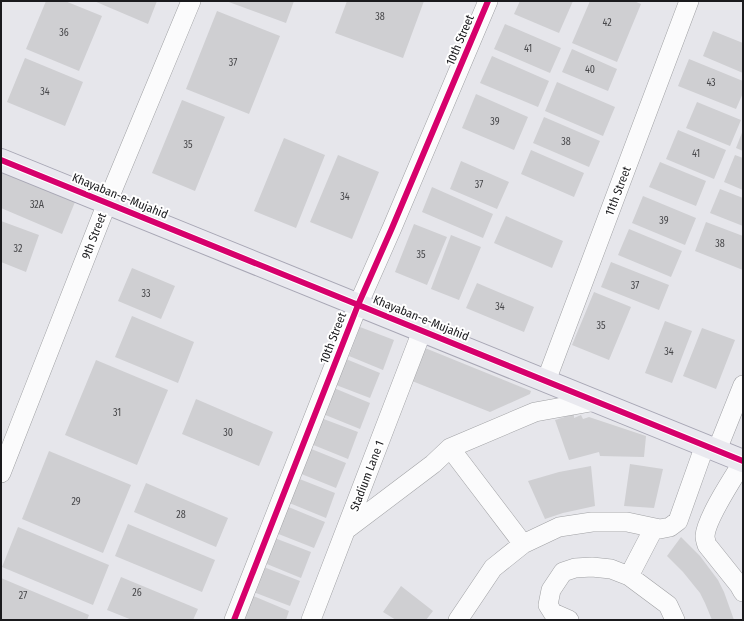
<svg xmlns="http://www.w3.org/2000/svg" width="744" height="621" viewBox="0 0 744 621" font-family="'Fira Sans Condensed',sans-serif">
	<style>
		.building { fill: #cfcfd2 }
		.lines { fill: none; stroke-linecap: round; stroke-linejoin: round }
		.minor-casing { stroke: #a0a1a4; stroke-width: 20 }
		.major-casing { stroke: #a8a7b5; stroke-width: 24 }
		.minor { stroke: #fbfbfc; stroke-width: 19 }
		.major { stroke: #e9e9ef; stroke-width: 22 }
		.cycleway-casing { stroke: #fff; stroke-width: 8 }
		.cycleway { stroke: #d6006c; stroke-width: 6 }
		.labels { text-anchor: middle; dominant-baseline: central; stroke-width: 4; stroke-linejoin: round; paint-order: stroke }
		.number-label { font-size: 10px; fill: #48484b }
		.street-label { font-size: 12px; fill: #1a1a1d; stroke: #fff }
	</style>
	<rect width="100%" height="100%" fill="#e6e6eb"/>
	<!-- building -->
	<path class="building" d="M46 1H65L102 16 79 71 26 49Z
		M94 1H157L148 24Z
		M226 1H294L286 23Z
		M347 1H424L403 58 335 33Z
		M520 1H573L559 33 514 14Z
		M590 1H634L641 4 617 62 572 43Z
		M217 11 280 36 249 114 186 89Z
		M505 24 561 48 550 73 494 49Z
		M713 31 743 43V73L703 56Z
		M572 49 617 69 608 91 562 72Z
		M492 56 549 81 538 107 480 83Z
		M25 58 83 82 65 126 7 102Z
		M689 59 743 81V93L736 109 678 86Z
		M557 82 615 107 603 136 545 111Z
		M476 94 528 117 514 150 462 128Z
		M182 100 225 117 195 191 152 173Z
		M697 102 741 120 730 146 686 128Z
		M544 117 600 141 589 167 533 143Z
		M678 130 726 150 714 179 666 159Z
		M743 130V151L736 148Z
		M284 138 325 155 296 228 254 211Z
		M531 150 584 173 574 197 521 174Z
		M338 155 379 172 352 239 310 222Z
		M735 155 743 158V190L724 182Z
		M461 161 509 182 497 209 450 189Z
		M660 162 706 181 696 206 649 187Z
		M1 171 75 202 62 234 1 208Z
		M432 187 493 214 483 238 422 212Z
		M720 189 743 198V226L710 213Z
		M643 196 696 218 685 245 632 223Z
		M506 216 563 241 552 268 494 243Z
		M1 221 39 235 26 272 1 262Z
		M706 222 743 236V270L695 251Z
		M414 224 447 237 427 285 395 272Z
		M629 229 682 251 671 277 618 255Z
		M451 235 481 247 459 300 431 289Z
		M611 262 669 285 659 310 601 287Z
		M132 268 175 286 161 319 118 301Z
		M477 283 534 307 524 332 466 308Z
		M594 292 631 307 609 360 572 345Z
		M132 316 194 342 178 383 115 357Z
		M665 321 692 331 672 383 645 373Z
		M360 327 394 340 383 370 349 356Z
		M702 328 735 340 716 389 683 376Z
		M425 348 531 391 530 394 490 412 412 381Z
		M346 359 380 373 370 398 336 385Z
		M96 360 168 390 137 465 65 435Z
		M334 388 370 403 360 429 323 414Z
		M196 399 273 432 259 466 182 434Z
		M574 414V418L581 415 583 419 589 417 646 436 644 457 600 456 599 452 569 460 555 420Z
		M321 418 358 432 348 459 311 444Z
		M309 448 346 463 336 488 299 473Z
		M49 451 131 485 103 553 22 519Z
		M630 464 663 469 654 508 624 506Z
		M591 466 595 506 563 513 545 519 528 481 559 472Z
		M297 478 335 493 326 518 287 502Z
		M146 483 228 518 216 547 134 512Z
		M286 506 325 522 314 548 276 533Z
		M128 524 215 560 202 592 115 556Z
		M18 527 109 565 93 605 2 567Z
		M272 537 311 552 301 578 262 562Z
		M681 537 700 556 718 580 724 592 734 620H712L705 603 700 593 683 572 667 556Z
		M261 566 300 581 290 606 251 591Z
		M121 577 198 609 193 620H132L107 610Z
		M1 578 89 615 87 620H4L1 619Z
		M401 586 433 611 426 620H396L383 612Z
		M251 595 289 611 286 620H241Z"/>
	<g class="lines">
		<defs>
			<path id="minor" d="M546 381 689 1
				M450 448 523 544
				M717 450 743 385
				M743 462C733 478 706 519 705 536 705 539 706 542 707 545L739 585 743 592
				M1 473 107 203 191 1
				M347 529 433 464 450 448 535 412 596 401
				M629 576 654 528
				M234 620 358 305 392 228 488 1
				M311 620 422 331
				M458 620 493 568 523 544 559 527 592 522H627L660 529 670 527 678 521 705 445
				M569 620 553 613 548 605 551 590 563 572 575 568 592 567 611 569 629 576 668 605 675 620"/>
			<path id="major" d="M1 160 743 461"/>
		</defs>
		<!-- minor casing -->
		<use href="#minor" class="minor-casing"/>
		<!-- major casing -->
		<use href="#major" class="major-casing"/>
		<!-- minor -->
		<use href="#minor" class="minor"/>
		<!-- major -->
		<use href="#major" class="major"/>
		<defs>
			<path id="cycleway" d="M1 160 743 461
				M234 620 358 305 392 228 488 1"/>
		</defs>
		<!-- cycleway casing -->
		<use href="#cycleway" class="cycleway-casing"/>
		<!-- cycleway -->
		<use href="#cycleway" class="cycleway"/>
	</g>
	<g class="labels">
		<!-- number labels -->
		<g class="number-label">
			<text x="380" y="17">38</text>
			<text x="607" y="23">42</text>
			<text x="64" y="33">36</text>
			<text x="528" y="49">41</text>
			<text x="233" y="63">37</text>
			<text x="590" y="70">40</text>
			<text x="711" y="83">43</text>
			<text x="45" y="92">34</text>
			<text x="495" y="122">39</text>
			<text x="566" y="142">38</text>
			<text x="188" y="145">35</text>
			<text x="696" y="154">41</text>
			<text x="479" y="185">37</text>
			<text x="345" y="197">34</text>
			<text x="37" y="205">32A</text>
			<text x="664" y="221">39</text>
			<text x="720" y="244">38</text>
			<text x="18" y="249">32</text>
			<text x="421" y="255">35</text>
			<text x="635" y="286">37</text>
			<text x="146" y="294">33</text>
			<text x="500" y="307">34</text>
			<text x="601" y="326">35</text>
			<text x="669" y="352">34</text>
			<text x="117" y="413">31</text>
			<text x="228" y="433">30</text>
			<text x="76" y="502">29</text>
			<text x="181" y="515">28</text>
			<text x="137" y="593">26</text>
			<text x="23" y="596">27</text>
		</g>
		<!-- street labels -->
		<g class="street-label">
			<text transform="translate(460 40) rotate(-67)">10th Street</text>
			<text transform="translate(618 191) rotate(-69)">11th Street</text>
			<text transform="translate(120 196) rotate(22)">Khayaban-e-Mujahid</text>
			<text transform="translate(94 236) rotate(-69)">9th Street</text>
			<text transform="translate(421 318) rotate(22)">Khayaban-e-Mujahid</text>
			<text transform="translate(333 338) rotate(-69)">10th Street</text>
			<text transform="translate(367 476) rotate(-69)">Stadium Lane 1</text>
		</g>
	</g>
	<!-- border -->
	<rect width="744" height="621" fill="none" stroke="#1a1a1d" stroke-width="4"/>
</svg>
